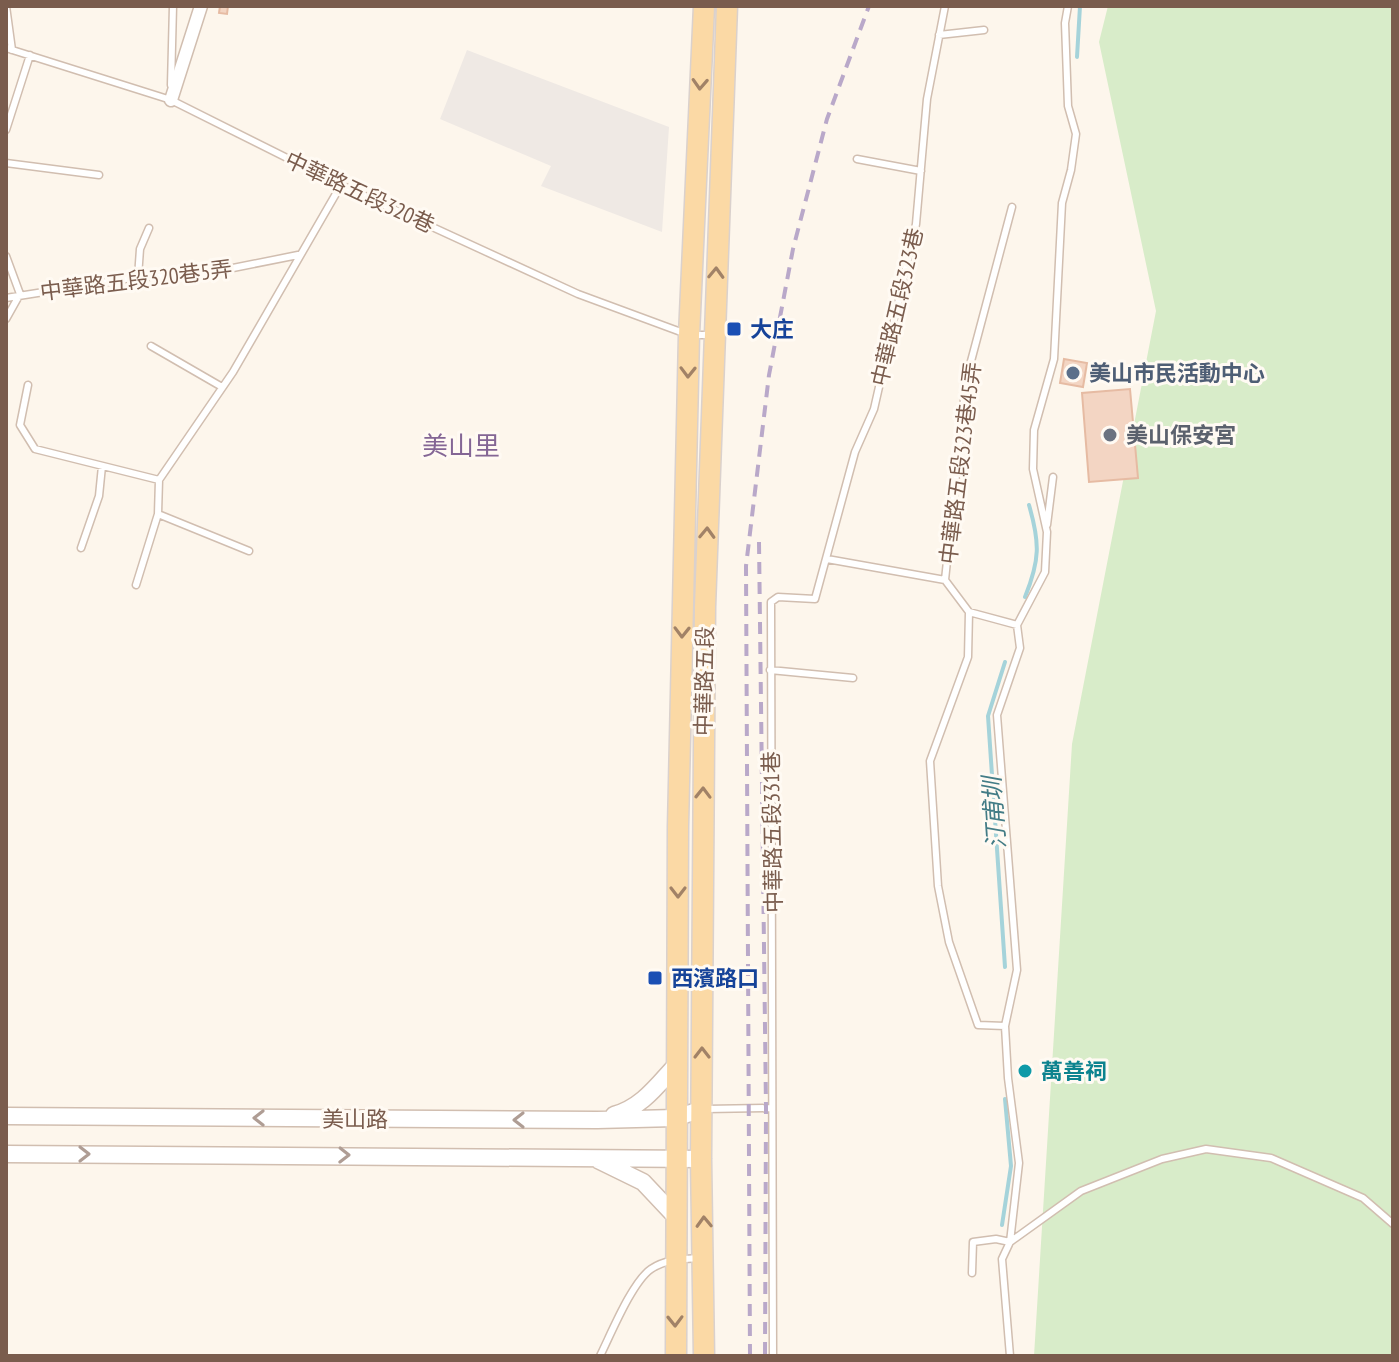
<svg xmlns="http://www.w3.org/2000/svg" width="1399" height="1362" viewBox="0 0 1399 1362" font-family="'PT Sans Narrow','Noto Sans TC',sans-serif">
	<style>
		.industrial { fill: #efe9e4 }
		.green { fill: #d8ecc9 }
		.lines { fill: none; stroke-linecap: round; stroke-linejoin: round }
		.stream { stroke: #a5d3da; stroke-width: 4 }
		.building { fill: #f3d5c3; stroke: #e6bba3; stroke-width: 2 }
		.service-casing { stroke: #d1beb0; stroke-width: 9 }
		.minor-casing { stroke: #d1beb0; stroke-width: 15 }
		.tertiary-casing { stroke: #d1beb0; stroke-width: 19 }
		.primary-casing { stroke: #dad1cd; stroke-width: 23 }
		.service { stroke: #fff; stroke-width: 6 }
		.minor { stroke: #fff; stroke-width: 12 }
		.tertiary { stroke: #fff; stroke-width: 16 }
		.primary { stroke: #fbd9a5; stroke-width: 20 }
		.rail { stroke: #b9a8c9; stroke-width: 4; stroke-dasharray: 12 8; stroke-linecap: butt }
		.oneway { stroke: #a18267 }
		.oneway2 { stroke: #af9d94 }
		.transit-dot { fill: #1a4fb4; stroke: #fffaf3; stroke-width: 3 }
		.service-dot { fill: #5c6f8a; stroke: #fffaf3; stroke-width: 3 }
		.worship-dot { fill: #6b7280; stroke: #fffaf3; stroke-width: 3 }
		.culture-dot { fill: #0f9aa8; stroke: #fffaf3; stroke-width: 3 }
		.labels { text-anchor: middle; dominant-baseline: central; stroke-width: 6; stroke-linejoin: round; paint-order: stroke }
		.street-label { font-size: 22px; fill: #7a5c4d; stroke: #fffaf3 }
		.transit-label { font-size: 22px; font-weight: bold; fill: #164399; stroke: #fffaf3; text-anchor: start }
		.service-label { font-size: 22px; font-weight: bold; fill: #4e5e75; stroke: #fffaf3; text-anchor: start }
		.worship-label { font-size: 22px; font-weight: bold; fill: #5b616d; stroke: #fffaf3; text-anchor: start }
		.culture-label { font-size: 22px; font-weight: bold; fill: #0d838f; stroke: #fffaf3; text-anchor: start }
		.water-label { font-size: 24px; font-style: italic; fill: #437c86; stroke: #fffaf3 }
		.quarter-label { font-size: 26px; fill: #846695; stroke: #fffaf3 }
	</style>
	<rect width="100%" height="100%" fill="#fdf6ec"/>
	<!-- industrial -->
	<path class="industrial" d="M467 50 669 127 662 232 541 186 551 166 440 119Z"/>
	<!-- green -->
	<path class="green" d="M1108 6H1393V1356H1034L1072 744 1156 311 1099 42Z"/>
	<g class="lines">
		<!-- stream -->
		<path class="stream" d="M1077 57 1080 6
			M1025 597C1040 560 1040 543 1029 505
			M1005 967 988 716 1005 662
			M1002 1225 1011 1166 1005 1099"/>
	</g>
	<!-- building -->
	<path class="building" d="M220 6H228L227 14 219 13Z
		M1064 359 1087 363 1083 387 1060 383Z
		M1130 389 1138 478 1089 482 1082 393Z"/>
	<g class="lines">
		<defs>
			<path id="service" d="M6 6 12 50
				M939 35 984 30
				M6 48 171 100 341 185 578 294 689 335H710
				M171 85 173 6
				M6 130 30 55
				M857 159 921 171
				M6 163 99 175
				M6 256 20 294 6 319
				M138 277 140 249 149 228
				M6 298 138 277 198 275 298 255
				M151 346 222 387
				M28 385 20 425 35 449 159 480
				M158 514 249 551
				M1047 525 1053 477
				M81 548 99 496 102 466
				M827 559 945 580 969 612 968 657 930 761 938 886 949 942 978 1025 1005 1026
				M945 580 966 380 1012 207
				M136 585 158 514 159 480 233 372 341 185
				M969 612 1017 625
				M770 670 853 678
				M706 1109 772 1108
				M1010 1242 1019 1163 1008 1078 1005 1026 1017 970 997 715 1020 648 1017 625 1045 572 1047 532 1033 469 1034 430 1054 359 1062 203 1071 170 1076 134 1068 106 1065 23 1068 6
				M972 1273 973 1242 996 1239 1010 1242
				M600 1356C611 1334 632 1282 651 1269 666 1259 683 1259 700 1258
				M773 1356 771 602 778 597 815 599 855 452 874 409 916 224 927 99 945 6
				M1010 1356 1002 1259 1010 1242 1081 1191 1162 1159 1206 1149 1271 1158 1363 1198 1393 1224"/>
			<path id="minor" d="M171 100 201 6"/>
			<path id="tertiary" d="M614 1115C643 1107 658 1084 678 1063
				M6 1116 597 1120 675 1118 703 1109
				M6 1154 701 1159
				M598 1160 643 1182 675 1216"/>
			<path id="primary" d="M676 1356 678 827 689 335 704 6
				M704 1356 701 1159 705 607 727 6"/>
		</defs>
		<!-- service casing -->
		<use href="#service" class="service-casing"/>
		<!-- minor casing -->
		<use href="#minor" class="minor-casing"/>
		<!-- tertiary casing -->
		<use href="#tertiary" class="tertiary-casing"/>
		<!-- primary casing -->
		<use href="#primary" class="primary-casing"/>
		<!-- service -->
		<use href="#service" class="service"/>
		<!-- minor -->
		<use href="#minor" class="minor"/>
		<!-- tertiary -->
		<use href="#tertiary" class="tertiary"/>
		<!-- primary -->
		<use href="#primary" class="primary"/>
		<!-- rail -->
		<path class="rail" d="M759 542 766 1108 765 1356
			M750 1356 746 566 769 375 793 249 827 119 869 6"/>
	</g>
	<!-- one-way arrows -->
	<defs><path id="oneway-chevron" d="M-2-3.5L2.5 0L-2 3.5" fill="none" stroke-width="1.6" stroke-linecap="round" stroke-linejoin="round" transform="scale(2)"/></defs>
	<g class="oneway">
		<use href="#oneway-chevron" transform="translate(700 84) rotate(93)"/>
		<use href="#oneway-chevron" transform="translate(716 273) rotate(-88)"/>
		<use href="#oneway-chevron" transform="translate(688 372) rotate(91)"/>
		<use href="#oneway-chevron" transform="translate(707 533) rotate(-88)"/>
		<use href="#oneway-chevron" transform="translate(682 632) rotate(91)"/>
		<use href="#oneway-chevron" transform="translate(703 793) rotate(-89)"/>
		<use href="#oneway-chevron" transform="translate(678 892) rotate(90)"/>
		<use href="#oneway-chevron" transform="translate(702 1053) rotate(-90)"/>
		<use href="#oneway-chevron" transform="translate(704 1222) rotate(-92)"/>
		<use href="#oneway-chevron" transform="translate(675 1321) rotate(89)"/>
	</g>
	<g class="oneway2">
		<use href="#oneway-chevron" transform="translate(259 1118) rotate(-180)"/>
		<use href="#oneway-chevron" transform="translate(519 1120) rotate(-180)"/>
		<use href="#oneway-chevron" transform="translate(84 1154)"/>
		<use href="#oneway-chevron" transform="translate(344 1155) rotate(1)"/>
	</g>
	<!-- markers -->
	<g class="transit-dot">
		<rect x="726" y="321" width="16" height="16" rx="4"/>
		<rect x="647" y="970" width="16" height="16" rx="4"/>
	</g>
	<circle class="service-dot" cx="1073" cy="373" r="8"/>
	<circle class="worship-dot" cx="1110" cy="435" r="8"/>
	<circle class="culture-dot" cx="1025" cy="1071" r="8"/>
	<g class="labels">
		<!-- street labels -->
		<g class="street-label">
			<text transform="translate(360 192) rotate(25)">中華路五段320巷</text>
			<text transform="translate(136 280) rotate(-7)">中華路五段320巷5弄</text>
			<text transform="translate(897 307) rotate(-77)">中華路五段323巷</text>
			<text transform="translate(960 463) rotate(-83)">中華路五段323巷45弄</text>
			<text transform="translate(704 681) rotate(-89)">中華路五段</text>
			<text transform="translate(772 832) rotate(-91)">中華路五段331巷</text>
			<text x="355" y="1119">美山路</text>
		</g>
		<!-- transit labels -->
		<g class="transit-label">
			<text x="750" y="329">大庄</text>
			<text x="671" y="978">西濱路口</text>
		</g>
		<!-- service labels -->
		<g class="service-label">
			<text x="1089" y="373">美山市民活動中心</text>
		</g>
		<!-- worship labels -->
		<g class="worship-label">
			<text x="1126" y="435">美山保安宮</text>
		</g>
		<!-- culture labels -->
		<g class="culture-label">
			<text x="1041" y="1071">萬善祠</text>
		</g>
		<!-- water labels -->
		<g class="water-label">
			<text transform="translate(994 813) rotate(-94)">汀甫圳</text>
		</g>
		<!-- quarter labels -->
		<g class="quarter-label">
			<text x="461" y="445">美山里</text>
		</g>
	</g>
	<!-- border -->
	<rect width="1399" height="1362" fill="none" stroke="#7a5c4d" stroke-width="16"/>
</svg>
